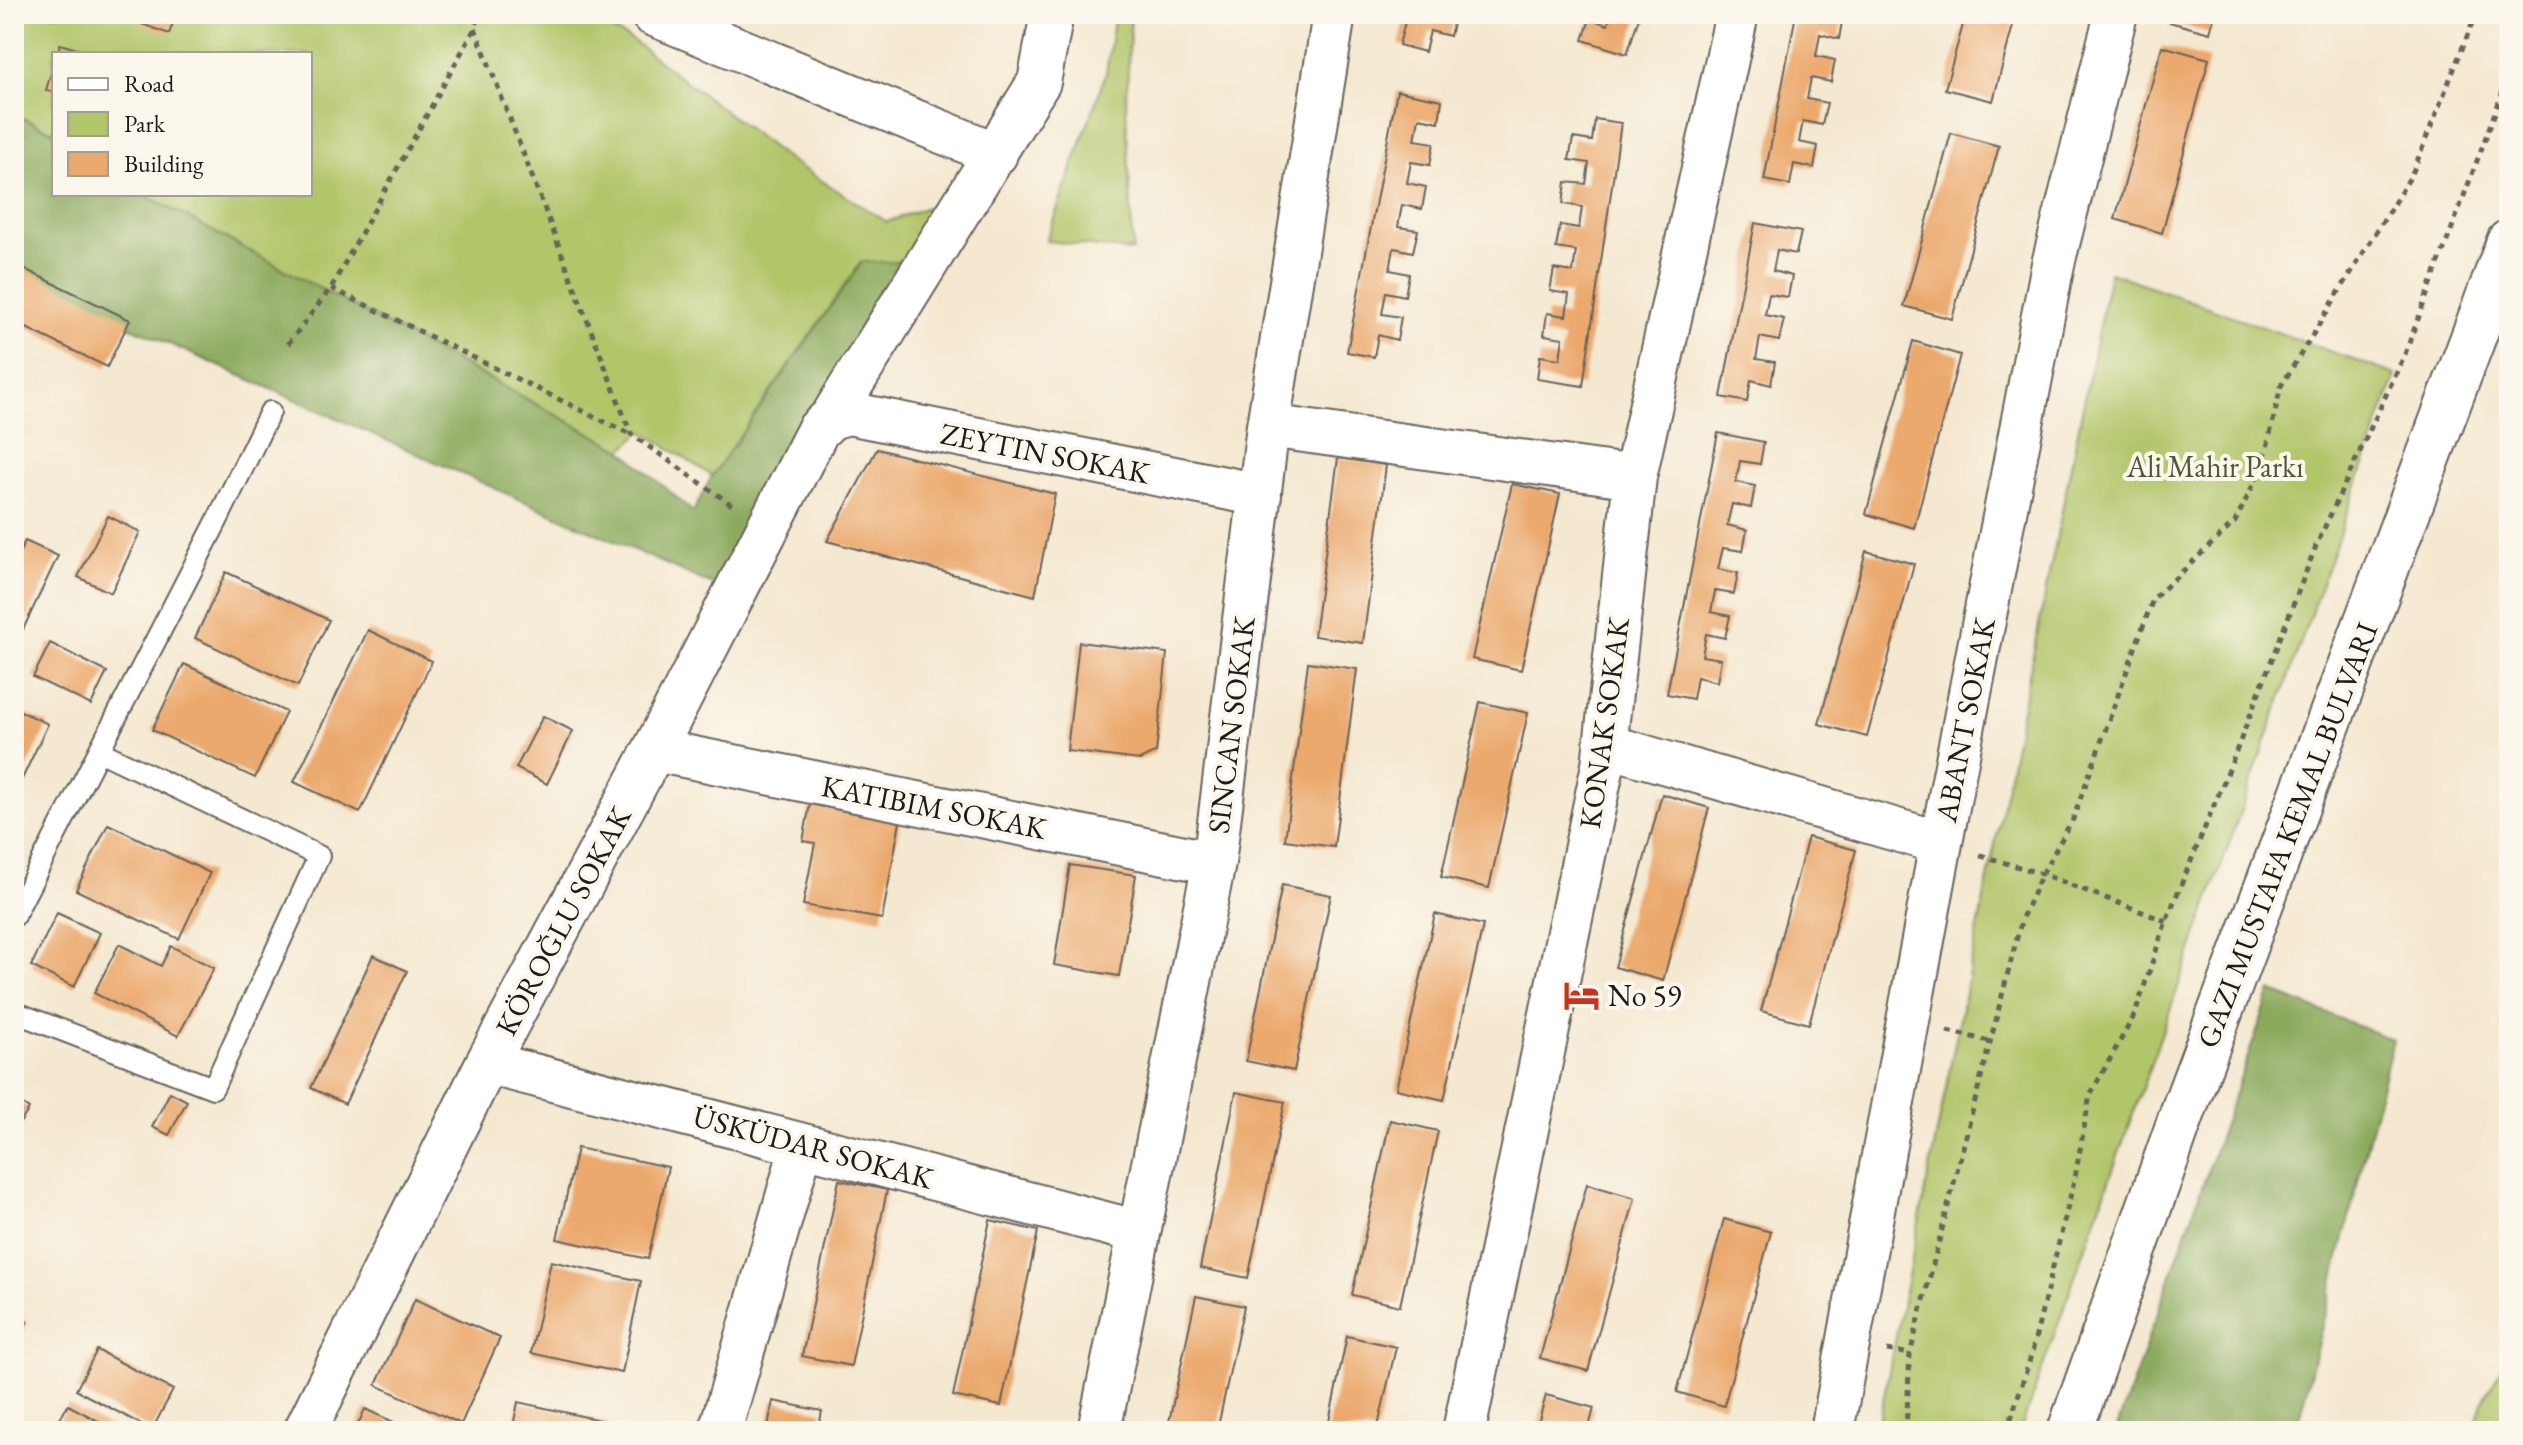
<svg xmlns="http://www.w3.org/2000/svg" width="2523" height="1445" viewBox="0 0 2523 1445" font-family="'EB Garamond',serif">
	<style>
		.green { fill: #b1c569; stroke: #667042; stroke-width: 2 }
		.forest { fill: #8caa5d; stroke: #54633c; stroke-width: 2 }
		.building { fill: #eba96d }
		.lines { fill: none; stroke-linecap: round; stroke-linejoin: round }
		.lane-casing { stroke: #68635b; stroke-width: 24 }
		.street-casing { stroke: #68635b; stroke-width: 46 }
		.secondary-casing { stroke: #68635b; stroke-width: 48 }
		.path { stroke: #68635b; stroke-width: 5; stroke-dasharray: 6 6; stroke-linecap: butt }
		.lane { stroke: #fff; stroke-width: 20 }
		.street { stroke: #fff; stroke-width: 42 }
		.secondary { stroke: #fff; stroke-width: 44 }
		.labels { text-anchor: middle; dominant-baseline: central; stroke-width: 8; stroke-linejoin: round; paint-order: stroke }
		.street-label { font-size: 30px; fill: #1c1c1c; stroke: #fbf7ec }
		.park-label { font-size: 30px; fill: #505737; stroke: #fbf7ec }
		.poi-label { font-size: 30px; fill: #1c1c1c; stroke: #fbf7ec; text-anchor: start }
	</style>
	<rect width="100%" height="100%" fill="#fbf7ec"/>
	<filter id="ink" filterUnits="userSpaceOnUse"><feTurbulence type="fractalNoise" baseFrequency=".0125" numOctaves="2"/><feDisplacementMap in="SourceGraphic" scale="16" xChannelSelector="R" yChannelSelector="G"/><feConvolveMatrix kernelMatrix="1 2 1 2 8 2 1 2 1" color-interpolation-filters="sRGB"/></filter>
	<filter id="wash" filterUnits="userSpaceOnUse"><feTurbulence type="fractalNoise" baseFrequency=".006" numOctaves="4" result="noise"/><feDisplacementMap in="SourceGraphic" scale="32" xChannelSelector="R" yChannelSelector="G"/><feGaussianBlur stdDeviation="1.8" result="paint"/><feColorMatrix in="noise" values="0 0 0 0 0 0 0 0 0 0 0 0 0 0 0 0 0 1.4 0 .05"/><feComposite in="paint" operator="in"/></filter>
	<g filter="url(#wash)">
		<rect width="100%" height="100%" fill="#f4e8d0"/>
		<!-- green -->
		<path class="green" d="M14 14H582L632 40 786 158 887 222 938 203 904 262H861L712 476 642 431 622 450 143 194H310V54H54V132L18 116 14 121Z
			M1115 14H1131L1126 108 1133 251 1046 241 1106 73Z
			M2110 272 2396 375 2020 1431H1877Z
			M2509 1355V1431H2474L2482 1403Z"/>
		<!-- forest -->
		<path class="forest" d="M18 116 54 132V194H143L622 450 693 512 712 476 862 262H904L715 586 14 275V121Z
			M2271 991 2393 1040 2296 1431H2116Z"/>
		<g id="blocks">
			<!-- building -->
			<path class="building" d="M143 14H176L169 34 139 23Z
				M1407 14 1455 15 1450 36 1430 31 1425 52 1399 45Z
				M1611 14H1640L1627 54 1583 40 1590 19 1608 25Z
				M1796 14 1843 16 1839 39 1820 34 1816 56 1835 60 1831 82 1811 78 1807 99 1827 103 1822 125 1803 121 1799 142 1818 146 1814 168 1794 164 1790 185 1764 180Z
				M1966 14H2016L1993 101 1945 89Z
				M2164 14H2215L2210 33 2162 20Z
				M60 44 90 53 89 54H57Z
				M2162 46 2209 59 2162 233 2115 219Z
				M53 67H54V92L46 90Z
				M1397 91 1442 100 1439 122 1419 118 1415 140 1434 143 1430 165 1411 162 1407 183 1426 187 1422 209 1402 205 1398 227 1418 230 1413 252 1394 248 1390 270 1409 274 1405 296 1386 292 1382 314 1401 317 1397 340 1378 335 1374 357 1347 352Z
				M1595 119 1621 123 1583 386 1537 379 1540 356 1560 359 1563 338 1544 335 1547 313 1566 316 1569 294 1550 291 1554 269 1573 272 1576 251 1556 248 1560 225 1579 228 1582 207 1563 204 1566 182 1586 184 1589 163 1569 160 1573 138 1592 141Z
				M1951 133 1999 146 1952 319 1904 306Z
				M1755 223 1801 232 1796 254 1777 250 1773 271 1792 276 1788 297 1769 294 1765 315 1784 319 1779 341 1760 337 1756 359 1775 362 1771 385 1751 380 1747 402 1721 397Z
				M14 264 130 320 107 367 14 322Z
				M1913 341 1960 355 1914 528 1866 514Z
				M1718 433 1764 442 1760 464 1740 461 1736 482 1755 486 1751 508 1732 504 1727 525 1747 530 1743 551 1723 548 1718 569 1738 573 1734 594 1715 591 1711 612 1730 616 1725 638 1706 634 1702 656 1721 659 1717 682 1697 677 1693 699 1667 694Z
				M877 449 1055 494 1035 596 827 541Z
				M1338 458 1386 465 1363 643 1314 636Z
				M1512 484 1560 494 1521 670 1472 659Z
				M108 516 140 532 111 593 78 577Z
				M25 541 58 556 18 640 14 638V564Z
				M1866 551 1914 564 1867 737 1819 724Z
				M226 572 329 620 298 686 195 638Z
				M368 630 432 661 360 813 294 782Z
				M1079 642 1167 653 1156 752 1140 760 1067 751Z
				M50 643 107 672 91 705 33 677Z
				M1308 662 1357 669 1334 847 1285 840Z
				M184 664 286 712 255 778 152 730Z
				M1480 702 1528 713 1489 888 1441 877Z
				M14 708 48 724 14 796Z
				M543 716 573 731 547 784 516 768Z
				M1662 794 1709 808 1663 981 1615 967Z
				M810 804 900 822 882 919 803 905 815 843 803 841Z
				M108 824 210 873 179 939 76 890Z
				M1808 837 1856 850 1809 1024 1761 1011Z
				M1070 865 1136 875 1119 976 1054 965Z
				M1282 885 1331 895 1294 1071 1246 1061Z
				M57 913 100 933 74 987 31 966Z
				M1435 914 1483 925 1444 1100 1396 1089Z
				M119 944 161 966 171 946 214 968 178 1036 94 993Z
				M373 955 407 971 345 1104 311 1088Z
				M170 1092 187 1101 169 1135 152 1127Z
				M1236 1092 1285 1102 1248 1278 1200 1268Z
				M14 1099 29 1109 14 1132Z
				M1390 1120 1438 1131 1400 1306 1352 1295Z
				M577 1148 668 1167 648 1259 557 1239Z
				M839 1180 887 1190 851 1366 802 1356Z
				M1587 1184 1635 1198 1588 1371 1540 1358Z
				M1724 1219 1771 1232 1724 1406 1677 1392Z
				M990 1220 1038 1231 1001 1406 953 1396Z
				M551 1261 641 1281 622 1373 531 1353Z
				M1196 1296 1244 1306 1225 1394 1217 1431H1167Z
				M415 1299 500 1338 461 1424 376 1385Z
				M14 1315 27 1322 14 1348Z
				M1347 1336 1396 1347 1377 1431H1327Z
				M97 1350 173 1390 152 1430 76 1390Z
				M1546 1395 1594 1408 1588 1431H1536Z
				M773 1401 822 1411 818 1431H767Z
				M518 1402 609 1422 607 1431H512Z
				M68 1405 117 1431H53Z
				M365 1409 413 1431H355Z"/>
		</g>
	</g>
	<g filter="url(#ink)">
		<use href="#blocks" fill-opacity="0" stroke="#68635b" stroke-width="2"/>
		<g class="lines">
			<defs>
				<path id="lane" d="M14 916 216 523 270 412
					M14 1012 213 1088 319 856 99 751"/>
				<path id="street" d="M652 14 996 154
					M831 418 848 413 1260 495
					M1268 426 1635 477
					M1605 745 1941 843
					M654 750 1214 863
					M487 1063 1139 1232
					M305 1431 487 1063 654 750 818 430 831 418 1039 82 1052 14
					M720 1431 802 1145
					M1099 1431 1214 863 1268 426 1334 14
					M1464 1431 1603 765 1635 477 1737 14
					M1832 1431 1941 843 2053 264 2116 14"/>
				<path id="secondary" d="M2070 1431 2186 1103 2509 242"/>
			</defs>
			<!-- lane casing -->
			<use href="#lane" class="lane-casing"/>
			<!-- street casing -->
			<use href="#street" class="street-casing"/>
			<!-- secondary casing -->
			<use href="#secondary" class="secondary-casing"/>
			<!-- path -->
			<path class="path" d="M475 28 631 434 735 507
				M331 288 630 434
				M288 344 331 288 475 28 479 14
				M1980 855 2042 874 2166 921
				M1947 1031 1989 1041
				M1887 1350 1910 1354
				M1906 1431 1910 1354 2022 918 2042 874 2073 819 2153 599 2235 522 2263 465 2281 386 2412 174 2476 14
				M2007 1431 2031 1356 2075 1177 2090 1095 2135 1014 2166 921 2230 767 2316 546 2405 354 2509 75"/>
			<!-- lane -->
			<use href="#lane" class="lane"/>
			<!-- street -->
			<use href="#street" class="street"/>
			<!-- secondary -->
			<use href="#secondary" class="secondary"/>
		</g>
	</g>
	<!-- icons -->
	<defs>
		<symbol id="hotel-bare" viewBox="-9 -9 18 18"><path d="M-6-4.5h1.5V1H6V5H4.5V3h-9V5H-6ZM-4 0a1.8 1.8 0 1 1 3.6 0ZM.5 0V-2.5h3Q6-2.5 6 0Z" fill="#c8321e" stroke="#fbf7ec" stroke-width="2.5" paint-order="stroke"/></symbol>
	</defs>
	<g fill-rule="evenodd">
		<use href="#hotel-bare" x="1556" y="970" width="51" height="51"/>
	</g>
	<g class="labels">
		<!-- street labels -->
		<g class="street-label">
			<text transform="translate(1045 453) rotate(11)">ZEYTIN SOKAK</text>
			<text transform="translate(1965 720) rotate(-79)">ABANT SOKAK</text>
			<text transform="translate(1604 723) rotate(-82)">KONAK SOKAK</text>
			<text transform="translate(1231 725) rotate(-83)">SINCAN SOKAK</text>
			<text transform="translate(934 807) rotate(11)">KATIBIM SOKAK</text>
			<text transform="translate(2287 835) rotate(-69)">GAZI MUSTAFA KEMAL BULVARI</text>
			<text transform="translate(563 921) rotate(-62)">KÖROĞLU SOKAK</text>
			<text transform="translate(813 1147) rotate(15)">ÜSKÜDAR SOKAK</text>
		</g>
		<!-- park labels -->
		<g class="park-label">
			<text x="2215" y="466">Ali Mahir Parkı</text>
		</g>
		<!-- poi labels -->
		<g class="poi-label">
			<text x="1608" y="995">No 59</text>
		</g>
	</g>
	<!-- margin -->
	<rect width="2523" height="1445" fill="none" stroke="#fbf7ec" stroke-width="48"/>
	<!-- legend -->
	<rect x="52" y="52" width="260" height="144" fill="#fbf7ec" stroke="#a29f99" stroke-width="2"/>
	<rect x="68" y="78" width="40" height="12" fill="#ffffff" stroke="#a29f99" stroke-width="2"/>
	<text x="124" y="92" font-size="24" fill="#1c1c1c">Road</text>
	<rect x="68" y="112" width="40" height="24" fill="#b1c569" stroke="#a29f99" stroke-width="2"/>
	<text x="124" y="132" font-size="24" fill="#1c1c1c">Park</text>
	<rect x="68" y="152" width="40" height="24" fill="#eba96d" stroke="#a29f99" stroke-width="2"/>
	<text x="124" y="172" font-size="24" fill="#1c1c1c">Building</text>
</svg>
